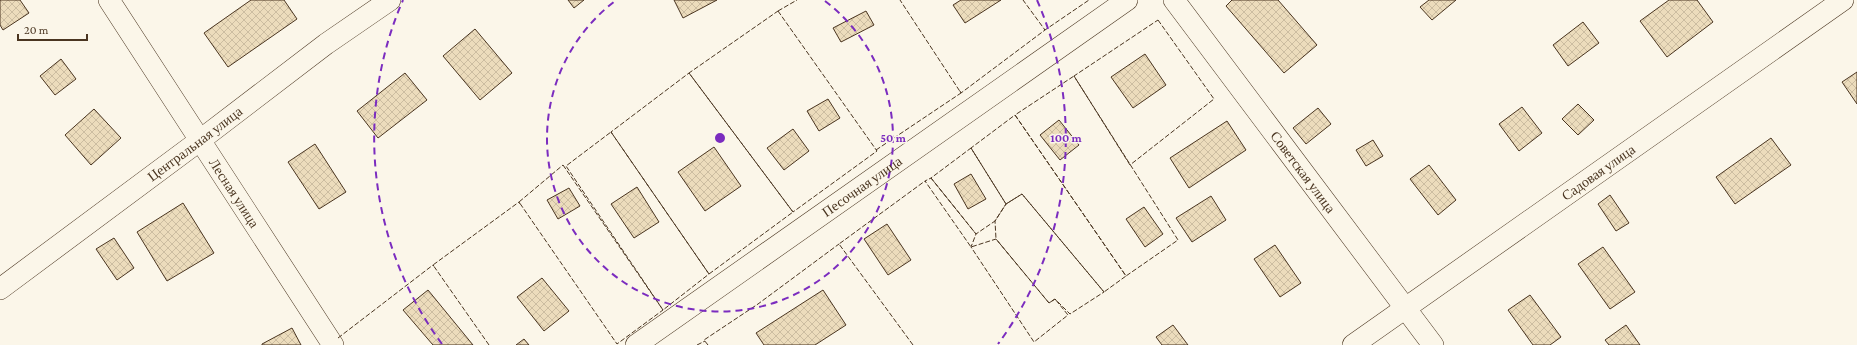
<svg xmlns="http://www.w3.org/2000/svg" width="1857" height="345" viewBox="0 0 1857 345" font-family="'Crimson Pro',serif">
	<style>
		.building { fill: url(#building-cross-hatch); stroke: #4a3520 }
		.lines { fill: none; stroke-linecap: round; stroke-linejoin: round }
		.street-casing { stroke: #4a3520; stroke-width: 22 }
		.street { stroke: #fbf6e9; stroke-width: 21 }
		.fence { stroke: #4a3520; stroke-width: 1; stroke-dasharray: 5 2; stroke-linecap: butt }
		.ring { fill: none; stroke: #7b2cbf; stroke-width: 2; stroke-dasharray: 7 5 }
		.labels { text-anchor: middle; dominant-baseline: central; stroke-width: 3; stroke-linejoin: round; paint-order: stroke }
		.street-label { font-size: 14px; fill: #4a3520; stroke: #fbf6e9 }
		.centre { fill: #7b2cbf; stroke: #fbf6e9; stroke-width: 2 }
		.ring-label { font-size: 12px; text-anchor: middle; font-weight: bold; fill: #7b2cbf; stroke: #fbf6e9; stroke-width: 3; stroke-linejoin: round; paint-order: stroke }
	</style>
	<defs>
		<pattern id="building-cross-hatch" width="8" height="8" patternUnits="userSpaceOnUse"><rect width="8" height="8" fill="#ecdcbc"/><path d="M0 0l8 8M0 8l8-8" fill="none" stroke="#ccbda1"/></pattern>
	</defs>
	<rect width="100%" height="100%" fill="#fbf6e9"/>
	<!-- building -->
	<path class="building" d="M0 0H20L29 13 3 30 0 25Z
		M251 0H284L297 19 228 67 204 33Z
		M568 0H584L574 8Z
		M674 0H717L683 18Z
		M961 0H1001L965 23 953 5Z
		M1232 0H1278L1317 45 1284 73 1226 6Z
		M1429 0H1456L1432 20 1420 7Z
		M1669 0H1697L1713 22 1667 57 1640 21Z
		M866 11 874 25 841 42 833 28Z
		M1583 22 1599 43 1568 66 1553 45Z
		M475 29 512 73 480 100 443 56Z
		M1145 54 1166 85 1133 108 1111 77Z
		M61 59 76 79 55 95 40 76Z
		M1857 72V104L1842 82Z
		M405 73 427 100 378 138 357 111Z
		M828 99 840 118 819 131 807 111Z
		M1578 104 1594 120 1578 135 1562 119Z
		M1522 107 1542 133 1519 151 1499 124Z
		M1318 108 1331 124 1306 144 1293 128Z
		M94 109 121 138 91 165 65 135Z
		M1059 120 1079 145 1060 160 1040 135Z
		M1227 121 1246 150 1189 188 1170 158Z
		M793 129 809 151 784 170 767 148Z
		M1771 138 1791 165 1735 204 1716 177Z
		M1373 140 1383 156 1366 166 1356 150Z
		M315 144 346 192 319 209 288 162Z
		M714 147 741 186 705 211 678 172Z
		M1429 165 1456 200 1438 215 1410 179Z
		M971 174 986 199 968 209 954 184Z
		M637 187 659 222 634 238 611 204Z
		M569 188 580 206 558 219 547 200Z
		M1610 195 1629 223 1616 231 1598 204Z
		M1211 196 1226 220 1192 242 1176 218Z
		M183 203 214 253 167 281 137 232Z
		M1144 207 1163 234 1145 247 1126 219Z
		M887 224 911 260 888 275 864 239Z
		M114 238 134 268 117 280 96 249Z
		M1275 245 1301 283 1280 297 1254 259Z
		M1603 247 1635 292 1610 309 1578 264Z
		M542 278 569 311 544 331 517 297Z
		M428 290 473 345H433L403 310Z
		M823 290 846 325 815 345H764L756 333Z
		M1530 295 1561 337 1550 345H1533L1508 310Z
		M1173 325 1188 345H1162L1156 337Z
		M1626 325 1640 345H1609L1605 340Z
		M292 328 301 345H262V344Z
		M524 339 529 345H516Z"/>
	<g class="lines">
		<defs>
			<g id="street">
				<path id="s1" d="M109 0 333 345"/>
				<path id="s2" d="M1174 0 1433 345"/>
				<path id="s3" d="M0 289 199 141 326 44 390 0"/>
				<path id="s4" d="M636 345 1127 0"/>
				<path id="s5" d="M1353 345 1843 0"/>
			</g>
		</defs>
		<!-- street casing -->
		<use href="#street" class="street-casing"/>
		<!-- street -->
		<use href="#street" class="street"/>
		<!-- fence -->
		<path class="fence" d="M778 11 877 151 793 212 689 73Z
			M778 11 797 0
			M1158 20 1214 99 1130 165 1074 76Z
			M1044 29 1045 30 1089 0
			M689 73 793 212 709 274 611 132Z
			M1074 76 1178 240 1126 276 1015 115Z
			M960 91 961 93 1045 30 1023 0
			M1015 115 1126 276 1104 292 1022 194 1006 204 971 148Z
			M611 132 709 274 663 310 566 166Z
			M971 148 1006 204 995 221 996 239 1049 303 1055 299 1068 315 1034 342 971 247 976 234 931 178Z
			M876 150 961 93 900 0
			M563 165 663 310 617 344 519 202Z
			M931 178 976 234 995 221 1006 204 1022 194 1104 292 1070 314 1055 299 1049 303 996 239 971 247 925 181Z
			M338 338 433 265 434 266
			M489 345 433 265 519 202 520 204
			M697 345 705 341
			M708 345 704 340 758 304 839 244
			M913 345 839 244 925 181 926 182"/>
	</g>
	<!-- distance rings -->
	<g class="ring">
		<path d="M825 1A173 173 0 1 1 615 1"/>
		<path d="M442 344A346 346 0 0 1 403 0M1037 0A346 346 0 0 1 998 344"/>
	</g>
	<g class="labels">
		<!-- street labels -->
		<g class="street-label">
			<text stroke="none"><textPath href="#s3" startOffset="243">Центральная улица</textPath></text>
			<text stroke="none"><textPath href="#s2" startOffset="215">Советская улица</textPath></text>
			<text stroke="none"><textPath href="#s5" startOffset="300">Садовая улица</textPath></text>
			<text stroke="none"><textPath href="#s4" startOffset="276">Песочная улица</textPath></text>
			<text stroke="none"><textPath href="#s1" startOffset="230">Лесная улица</textPath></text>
		</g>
	</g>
	<circle cx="720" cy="138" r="6" class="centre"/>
	<g class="ring-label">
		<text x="893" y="142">50 m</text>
		<text x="1066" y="142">100 m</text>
	</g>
	<!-- scale -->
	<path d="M18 34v6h69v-6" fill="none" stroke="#4a3520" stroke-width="2"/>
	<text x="24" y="34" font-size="12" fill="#4a3520" stroke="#fbf6e9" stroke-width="3" paint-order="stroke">20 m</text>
</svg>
